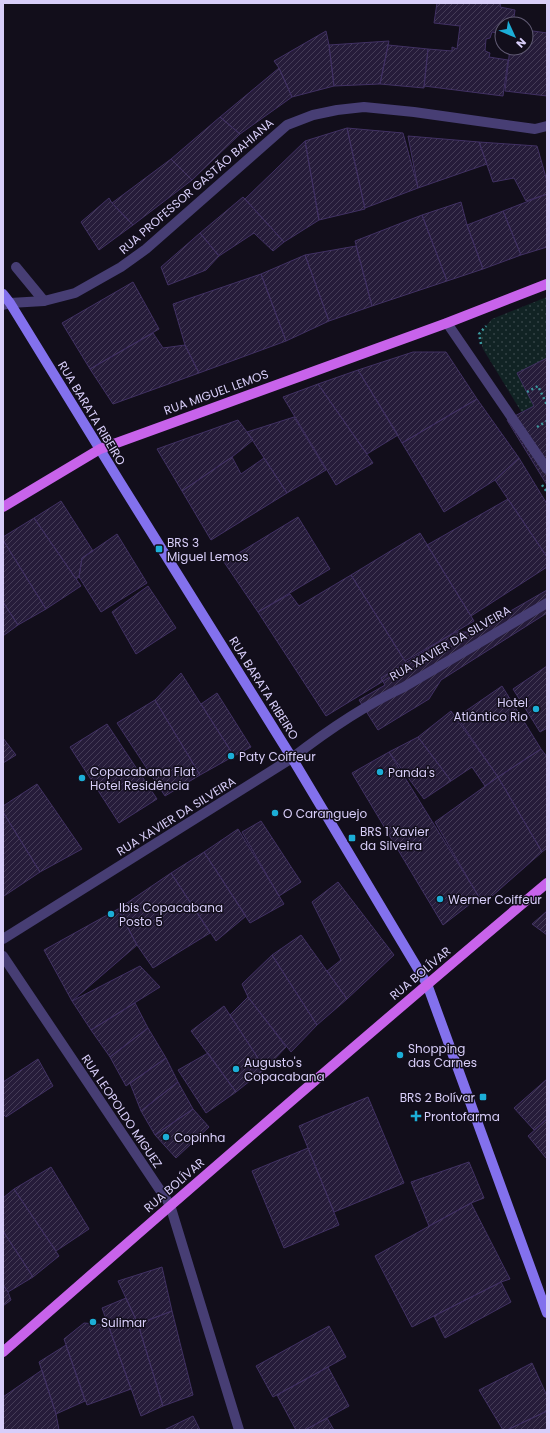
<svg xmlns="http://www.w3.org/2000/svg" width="550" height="1433" viewBox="0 0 550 1433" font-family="Poppins,sans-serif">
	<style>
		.park { fill: url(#park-dots) }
		.building { fill: url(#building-hatch); stroke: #413163 }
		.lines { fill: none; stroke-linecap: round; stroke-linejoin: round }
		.path { stroke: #3b9a9f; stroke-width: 2.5; stroke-dasharray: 2 3; stroke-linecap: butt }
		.service { stroke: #473e74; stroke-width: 10 }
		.minor { stroke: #473e74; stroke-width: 10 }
		.secondary { stroke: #8371ed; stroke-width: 10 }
		.primary { stroke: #c863eb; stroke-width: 10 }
		.poi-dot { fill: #1caed7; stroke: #120e1b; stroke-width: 1.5 }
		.labels { text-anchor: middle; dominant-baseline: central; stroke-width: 3; stroke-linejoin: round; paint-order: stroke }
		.street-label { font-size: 12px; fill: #d8cef9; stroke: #120e1b }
		.poi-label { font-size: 12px; fill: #d8cef9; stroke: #120e1b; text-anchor: start }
	</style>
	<defs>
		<pattern id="park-dots" width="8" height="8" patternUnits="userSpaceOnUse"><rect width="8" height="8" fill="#112324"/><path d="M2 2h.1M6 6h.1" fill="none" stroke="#334245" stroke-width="1.8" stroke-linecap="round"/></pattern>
		<pattern id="building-hatch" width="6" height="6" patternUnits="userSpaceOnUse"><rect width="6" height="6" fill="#261c3a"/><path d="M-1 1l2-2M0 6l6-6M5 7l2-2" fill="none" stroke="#453c57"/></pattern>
	</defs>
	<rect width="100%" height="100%" fill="#120e1b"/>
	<!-- park -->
	<path class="park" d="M547 297V454L483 349 479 334 492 319Z"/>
	<!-- building -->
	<path class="building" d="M437 3H501L500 7 515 10 513 24H502V34L492 32 490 38 486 39 485 51 490 53 489 57 508 60 503 96 424 86 428 49 452 51V47L457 49 460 26 434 23Z
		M526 30 547 33V96L505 91 510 48H526Z
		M326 31 329 45 334 86 292 97 279 68 274 61Z
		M389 41 380 84 334 86 329 45Z
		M388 45 428 49 424 88 380 84Z
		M279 68 292 97 240 134 220 117Z
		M220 117 240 134 192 180 171 159Z
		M347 128 365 209 319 220 305 141Z
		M347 128 403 133 418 188 365 208Z
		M408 136 479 142 487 164 418 188Z
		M305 141 319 220 284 242 245 199Z
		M479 142 537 146 547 181V194L526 201 514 178 493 182Z
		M171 159 192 180 133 225 112 203Z
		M547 194V247L521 255 503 211Z
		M243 197 284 242 273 251 254 233 219 256 200 233Z
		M109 198 112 203 133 225 99 250 81 222Z
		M461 202 467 225 483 269 447 281 422 215Z
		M503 211 521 255 483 269 467 225Z
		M422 215 447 281 372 306 355 241Z
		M200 233 219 256 206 270 168 285 161 267Z
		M356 246 372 306 329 321 305 255Z
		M305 255 329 321 286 341 261 274Z
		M261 274 286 341 199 373 185 345 173 304Z
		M133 282 159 329 90 369 62 323Z
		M153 333 163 348 185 345 199 373 113 404 90 369Z
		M413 352H446L477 399 402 443 358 370Z
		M547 358V485L507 420 534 406 517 373Z
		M358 370 398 435 367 454 318 384Z
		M318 384 373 463 336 485 283 397Z
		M477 399 519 458 495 480 444 512 402 443Z
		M294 417 326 470 287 493 247 432Z
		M238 420 253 440 232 457 182 491 157 449Z
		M232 457 241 474 264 458 287 493 211 540 182 491Z
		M519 458 547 504V557L495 480Z
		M508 499 547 557V567L471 616 427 545Z
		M61 501 93 551 82 558 79 577 76 579 34 518Z
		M298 517 330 569 258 612 224 562Z
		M34 518 81 586 46 609 3 540V537Z
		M420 533 474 621 405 661 351 575Z
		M117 534 147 583 101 612 79 577 82 558Z
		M3 540 46 609 18 625 3 602Z
		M351 575 408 666 326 716 258 612 290 594 299 606Z
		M148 586 176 628 136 654 112 612Z
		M547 590V613L441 680 429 699 378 730 359 700 385 685 381 678 455 632H474Z
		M3 602 18 625 3 636Z
		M547 666V728L540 732 513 689Z
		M181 673 234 756 200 775 155 700Z
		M502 686 541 749 498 777 457 717Z
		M217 693 251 747 234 756 201 704Z
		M155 700 200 775 165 796 117 723Z
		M451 711 498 777 485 786 472 767 451 781 418 737Z
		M107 724 157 799 119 823 70 747Z
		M418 737 451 781 424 799 389 752Z
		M3 738 16 755 3 763Z
		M541 749 547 757V848L542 852 498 777Z
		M389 752 479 897 443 925 352 773Z
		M498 777 542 852 483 904 435 822Z
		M37 784 82 849 40 872 3 812V806Z
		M3 812 40 872 4 896 3 894Z
		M261 821 301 882 279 896 242 832Z
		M238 829 284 904 250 923 204 852Z
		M204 852 246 916 216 941 171 873Z
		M171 873 210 933 153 968 137 945 118 909Z
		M338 882 394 955 347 999 327 971 341 960 312 902Z
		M118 909 137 945 72 1001 44 950Z
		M547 911V935L532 924Z
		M301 935 347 999 317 1025 272 955Z
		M272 955 317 1025 291 1052 248 997 242 984Z
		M140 966 160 987 91 1030 72 1001Z
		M248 997 286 1047 265 1069 230 1015Z
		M135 1003 148 1028 110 1057 91 1030Z
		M224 1006 265 1069 236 1092 191 1031Z
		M148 1028 166 1058 126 1086 110 1057Z
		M208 1053 236 1092 206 1113 178 1070Z
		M166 1058 178 1082 141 1111 130 1083Z
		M38 1059 53 1086 6 1117 3 1114V1082Z
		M547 1079V1119L534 1130 514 1108Z
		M178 1082 193 1109 155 1135 141 1111Z
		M368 1097 404 1183 334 1212 299 1126Z
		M193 1109 209 1127 176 1158 155 1135Z
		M547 1119V1157L546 1158 528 1136Z
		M308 1148 339 1225 284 1248 252 1171Z
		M469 1162 484 1198 471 1203 429 1226 411 1182Z
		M51 1167 89 1229 56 1251 14 1189Z
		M14 1189 59 1256 33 1277 3 1231V1198Z
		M471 1203 510 1279 501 1282 412 1327 375 1256Z
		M3 1231 33 1277 8 1292 3 1285Z
		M162 1267 172 1311 138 1324 118 1281Z
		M501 1282 511 1302 445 1338 434 1316Z
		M3 1285 8 1292 11 1300 3 1306Z
		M126 1298 138 1324 163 1406 141 1416 102 1308Z
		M172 1311 193 1395 163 1406 138 1324Z
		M84 1323 108 1325 131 1389 87 1405 64 1339Z
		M329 1326 346 1357 273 1397 256 1366Z
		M66 1345 85 1401 56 1414 39 1362Z
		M532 1363 547 1396V1411L507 1430H503L479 1390Z
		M328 1367 349 1406 305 1430H296L277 1395Z
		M42 1370 56 1414 59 1430H3V1397Z
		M547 1411V1430H507Z
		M193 1416 200 1430H164Z
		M327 1418 334 1430H305Z"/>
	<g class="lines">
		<!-- path -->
		<path class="path" d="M481 344 479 334 486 326
			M527 392 538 386 547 405
			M537 427 547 421
			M542 485 547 492"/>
		<!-- service -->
		<path class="service" d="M16 267 44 301"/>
		<!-- minor -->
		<path class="minor" d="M3 305 10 303 44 301 75 293 121 267 146 249 287 125 313 115 337 110 364 107 414 112 535 129 547 126
			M447 323 547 469
			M3 939 292 758C328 730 363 706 404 687L547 603
			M3 956 170 1205 239 1430"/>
		<!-- secondary -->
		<path class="secondary" d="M3 294 10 303 120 482 292 758 427 984 547 1313"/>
		<!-- primary -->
		<path class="primary" d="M3 507 100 449 447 323 547 284
			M3 1352C183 1194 364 1037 547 883"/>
	</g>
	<!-- markers -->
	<g class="poi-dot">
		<rect x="155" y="545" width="8" height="8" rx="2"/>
		<circle cx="536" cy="709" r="4"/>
		<circle cx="231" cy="756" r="4"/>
		<circle cx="380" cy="772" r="4"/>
		<circle cx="82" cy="778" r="4"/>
		<circle cx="275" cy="813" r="4"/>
		<rect x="348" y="834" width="8" height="8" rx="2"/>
		<circle cx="440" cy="899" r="4"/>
		<circle cx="111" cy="914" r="4"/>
		<circle cx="400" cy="1055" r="4"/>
		<circle cx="236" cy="1069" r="4"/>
		<rect x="479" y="1093" width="8" height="8" rx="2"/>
		<path d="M414 1110h4v4h4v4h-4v4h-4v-4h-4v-4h4z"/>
		<circle cx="166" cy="1137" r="4"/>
		<circle cx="93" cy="1322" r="4"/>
	</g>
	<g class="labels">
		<!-- street labels -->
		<g class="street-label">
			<text transform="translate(196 186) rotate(-41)">RUA PROFESSOR GASTÃO BAHIANA</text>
			<text transform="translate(216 392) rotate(-20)">RUA MIGUEL LEMOS</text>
			<text transform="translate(92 413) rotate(59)">RUA BARATA RIBEIRO</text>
			<text transform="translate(450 643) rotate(-30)">RUA XAVIER DA SILVEIRA</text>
			<text transform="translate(264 688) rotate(58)">RUA BARATA RIBEIRO</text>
			<text transform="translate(176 816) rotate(-32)">RUA XAVIER DA SILVEIRA</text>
			<text transform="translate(420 973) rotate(-40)">RUA BOLÍVAR</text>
			<text transform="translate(122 1111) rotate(56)">RUA LEOPOLDO MIGUEZ</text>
			<text transform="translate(174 1185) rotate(-41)">RUA BOLÍVAR</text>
		</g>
		<!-- poi labels -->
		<g class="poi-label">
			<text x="167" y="542">BRS 3<tspan x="167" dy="14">Miguel Lemos</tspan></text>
			<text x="528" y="702" text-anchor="end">Hotel<tspan x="528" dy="14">Atlântico Rio</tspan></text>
			<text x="239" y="756">Paty Coiffeur</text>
			<text x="90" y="771">Copacabana Flat<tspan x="90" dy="14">Hotel Residência</tspan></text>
			<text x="388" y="772">Panda's</text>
			<text x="283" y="813">O Caranguejo</text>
			<text x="360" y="831">BRS 1 Xavier<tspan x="360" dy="14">da Silveira</tspan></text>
			<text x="448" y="899">Werner Coiffeur</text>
			<text x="119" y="907">Ibis Copacabana<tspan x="119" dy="14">Posto 5</tspan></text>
			<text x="408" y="1048">Shopping<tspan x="408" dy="14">das Carnes</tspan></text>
			<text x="244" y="1062">Augusto's<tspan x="244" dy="14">Copacabana</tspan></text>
			<text x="475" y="1097" text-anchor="end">BRS 2 Bolívar</text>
			<text x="424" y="1116">Prontofarma</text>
			<text x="174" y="1137">Copinha</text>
			<text x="101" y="1322">Sulimar</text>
		</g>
	</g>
	<!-- border -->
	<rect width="550" height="1433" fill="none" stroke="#d8cef9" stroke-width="8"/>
	<!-- north arrow -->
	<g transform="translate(514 36) rotate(134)"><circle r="19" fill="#120e1b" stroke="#615b74"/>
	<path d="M0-3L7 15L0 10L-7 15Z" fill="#1caed7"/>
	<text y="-6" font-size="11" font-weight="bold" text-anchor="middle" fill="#d8cef9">N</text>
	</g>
</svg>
